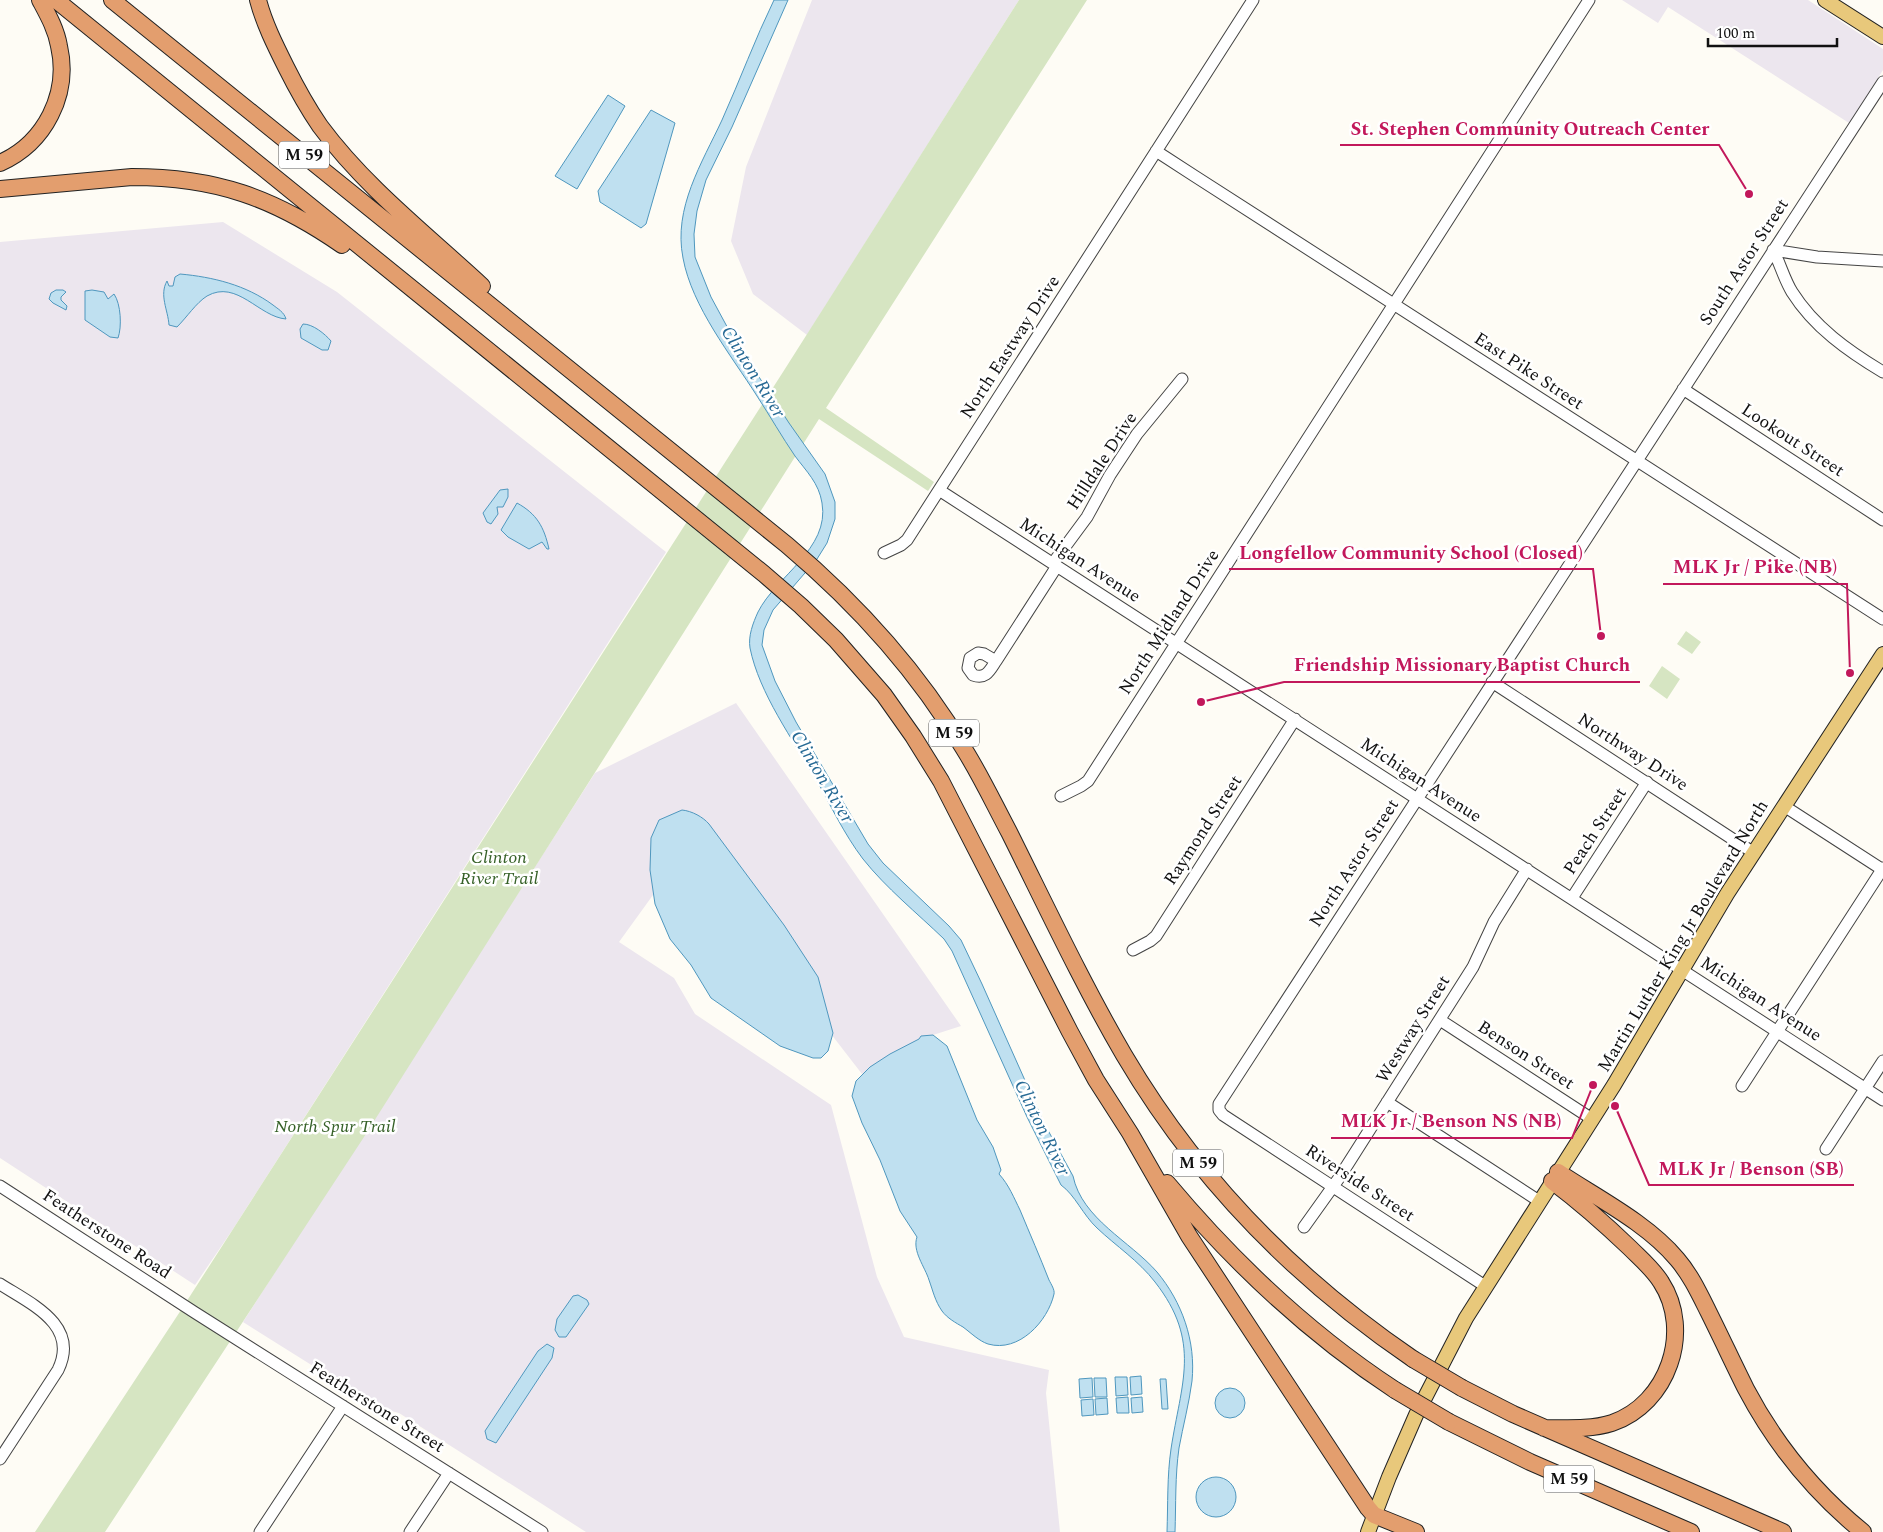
<svg xmlns="http://www.w3.org/2000/svg" width="1883" height="1532" viewBox="0 0 1883 1532" font-family="Spectral,serif">
	<style>
		.industrial { fill: #ece6ee }
		.green { fill: #d6e5c2 }
		.water { fill: #bfe0f0; stroke: #4f97be }
		.lines { fill: none; stroke-linecap: round; stroke-linejoin: round }
		.minor-casing { stroke: #444; stroke-width: 13 }
		.major-casing { stroke: #222; stroke-width: 16 }
		.highway-casing { stroke: #222; stroke-width: 18 }
		.minor { stroke: #fff; stroke-width: 11 }
		.major { stroke: #e8c87b; stroke-width: 14 }
		.highway { stroke: #e39e6e; stroke-width: 16 }
		.highway-bridge-casing { stroke: #222; stroke-width: 18; stroke-linecap: butt }
		.highway-bridge { stroke: #e39e6e; stroke-width: 16 }
		.labels { text-anchor: middle; dominant-baseline: central; stroke-width: 5; stroke-linejoin: round; paint-order: stroke }
		.shield { fill: #fff; stroke: #585858; stroke-width: 1 }
		.shield-label { font-size: 16px; font-weight: bold; fill: #111 }
		.street-label { font-size: 18px; fill: #111; stroke: #fff }
		.park-label { font-size: 18px; font-style: italic; fill: #366128; stroke: #fff }
		.water-label { font-size: 19px; font-style: italic; fill: #276a95; stroke: #fff }
		.leader { fill: none; stroke: #c2185b; stroke-width: 2 }
		.callout-dot { fill: #c2185b; stroke: #fff; stroke-width: 2 }
		.callout-label { font-size: 19px; text-anchor: middle; font-weight: bold; fill: #c2185b; stroke: #fff; stroke-width: 5; stroke-linejoin: round; paint-order: stroke }
	</style>
	<rect width="100%" height="100%" fill="#fefcf5"/>
	<!-- industrial -->
	<path class="industrial" d="M812 0H1019L807 335 753 294 731 241 746 167Z
		M1622 0H1808L1883 49V70L1849 123 1668 7 1658 23Z
		M223 222 337 292 666 552 233 1229 195 1285 0 1158V242Z
		M736 703 961 1026 933 1035 862 1074 687 848 619 942 674 978 695 1014 831 1105 877 1277 904 1337 1049 1370 1046 1393 1060 1532H586L399 1413 380 1408 243 1322 595 773Z"/>
	<!-- green -->
	<path class="green" d="M1019 0H1087L826 408 934 482 928 491 819 419 364 1137 105 1532H35L183 1307 783 372Z
		M1686 631 1701 642 1692 654 1677 644Z
		M1662 666 1680 679 1667 699 1649 686Z"/>
	<!-- water -->
	<path class="water" d="M774 0H788L732 127 706 180 697 211 694 234 695 257 711 297 731 334 789 423 825 474 835 502V519L827 543 817 559 773 610 764 630 762 645 775 681 796 722 868 844 883 863 949 926 961 940 982 984 1044 1123 1073 1176C1082 1219 1130 1241 1157 1272 1182 1302 1196 1341 1192 1381 1189 1404 1183 1426 1179 1448 1175 1476 1176 1504 1175 1532H1167C1168 1504 1167 1476 1171 1449 1181 1383 1202 1342 1155 1282 1139 1261 1116 1246 1097 1228 1083 1215 1075 1195 1061 1185L1027 1117 952 951 944 939C917 913 886 888 863 859 844 834 831 806 816 779 793 740 759 693 750 648 748 636 753 623 758 612 776 576 830 549 822 503 819 483 806 471 795 456 782 437 770 416 757 396 731 355 692 307 683 258 673 208 702 163 722 120 740 80 755 39 774 0Z
		M608 95 625 106 577 189 555 176Z
		M651 110 675 123 646 224 641 228 600 202 598 191Z
		M180 274C213 277 246 285 273 305 278 309 284 312 286 319 259 317 237 279 207 296 196 303 187 317 177 327L169 325C168 310 159 295 167 281L169 286H173L175 277Z
		M56 290H63L66 292 61 297V300L67 306 66 310 53 303 49 299 51 293Z
		M92 290 104 292 108 299 114 294C121 304 122 327 118 338L110 337 85 320V291Z
		M303 324C313 324 325 334 331 341L328 350H322L301 338 300 329Z
		M508 489V497L503 507H497L498 514 491 524 487 522 483 513 500 490Z
		M517 503C537 514 544 527 549 549H547L542 542 529 549 508 537 501 530Z
		M682 810C692 811 703 817 709 824L784 925 818 977 833 1033 828 1051 821 1058H813L780 1046 711 998 691 965 670 939 655 904 650 870 651 838 659 820Z
		M933 1035 947 1046 977 1120 993 1147 1001 1170 999 1174C1009 1185 1014 1198 1020 1210 1030 1234 1040 1257 1049 1280 1051 1284 1055 1290 1054 1294 1048 1321 1019 1353 988 1344 979 1341 971 1333 963 1327 956 1323 947 1318 942 1311 935 1301 933 1291 929 1280 925 1267 912 1251 917 1237L900 1211 880 1160 862 1123 852 1096 856 1081 870 1067 890 1054 919 1039 921 1036Z
		M578 1295 587 1300 589 1304 566 1337H559L555 1330 557 1319 573 1296Z
		M547 1344 554 1348 552 1358 496 1443 487 1439 485 1431 538 1351Z
		M1141 1376 1142 1394 1131 1395 1130 1377Z
		M1115 1377H1127L1128 1395 1116 1396Z
		M1092 1378 1093 1397 1080 1398 1079 1379Z
		M1094 1378H1106L1107 1397H1095Z
		M1160 1379H1166L1168 1409H1162Z
		M1215 1403a15 15 0 1 1 30 0a15 15 0 1 1-30 0Z
		M1128 1397 1129 1413H1117L1116 1398Z
		M1142 1397 1143 1412 1132 1413 1131 1398Z
		M1107 1398 1108 1414 1096 1415 1095 1399Z
		M1093 1399 1094 1415 1082 1416 1081 1400Z
		M1196 1497a20 20 0 1 1 40 0a20 20 0 1 1-40 0Z"/>
	<g class="lines">
		<defs>
			<path id="minor" d="M1156 151C1398 308 1642 462 1883 619
				M1773 250C1780 263 1784 279 1792 292 1814 327 1848 351 1883 372
				M1773 250 1817 257 1883 261
				M1683 389 1883 520
				M939 490 1883 1100
				M884 553 901 545 907 540 1253 0
				M1053 563 1087 517 1110 475 1137 434 1182 379
				M978 653 984 654 996 661C990 670 986 680 973 675L968 668 970 658Z
				M996 661 1057 566
				M1492 682 1754 853
				M1061 796 1081 786 1088 781 1589 0
				M1784 806 1883 870
				M1572 898 1647 782
				M1133 950 1150 941 1156 936 1295 719
				M1440 1020 1592 1119
				M1742 1086 1883 868
				M1387 1102 1539 1201
				M1826 1149 1883 1061
				M0 1186 194 1312 542 1532
				M1304 1227 1339 1178 1473 967 1494 922 1527 869
				M0 1284C31 1304 80 1325 58 1370L0 1459
				M1485 1286 1223 1115 1219 1110V1104L1883 82
				M260 1532 343 1406
				M410 1532 449 1473"/>
			<path id="major" d="M1825 0 1883 37
				M1368 1532 1389 1477 1416 1415 1466 1318 1614 1085 1727 894 1883 654"/>
			<path id="highway" d="M56 0 764 574 801 606 836 640 884 695 913 736 941 781 1070 1032 1096 1080 1130 1133 1189 1236 1368 1508 1374 1515 1416 1532
				M112 0 787 545C857 604 917 670 964 749 981 776 994 804 1009 832 1046 906 1082 983 1124 1055 1197 1179 1294 1278 1413 1359
				M258 0C264 23 275 45 286 67 296 87 307 107 320 126 365 187 427 235 482 286
				M0 163C45 143 70 94 59 46 56 29 48 15 40 0
				M0 189 132 177C216 177 274 198 342 245
				M1558 1172C1597 1198 1647 1223 1677 1259 1690 1274 1699 1293 1708 1311 1721 1337 1733 1363 1746 1389 1775 1444 1815 1493 1863 1532
				M1167 1183C1234 1263 1308 1333 1395 1390
				M1462 1388 1513 1414 1783 1532
				M1449 1422 1530 1462 1691 1532
				M1544 1428C1566 1428 1590 1430 1612 1423 1668 1404 1693 1331 1661 1282 1653 1269 1641 1259 1630 1248 1605 1224 1580 1202 1552 1181"/>
		</defs>
		<!-- minor casing -->
		<use href="#minor" class="minor-casing"/>
		<!-- major casing -->
		<use href="#major" class="major-casing"/>
		<!-- highway casing -->
		<use href="#highway" class="highway-casing"/>
		<!-- minor -->
		<use href="#minor" class="minor"/>
		<!-- major -->
		<use href="#major" class="major"/>
		<!-- highway -->
		<use href="#highway" class="highway"/>
		<defs>
			<path id="highway-bridge" d="M1413 1359 1462 1388
				M1395 1390 1449 1422"/>
		</defs>
		<!-- highway-bridge casing -->
		<use href="#highway-bridge" class="highway-bridge-casing"/>
		<!-- highway-bridge -->
		<use href="#highway-bridge" class="highway-bridge"/>
	</g>
	<g class="labels">
		<!-- shield labels -->
		<g class="shield">
			<rect x="279" y="141.5" width="50" height="27" rx="4"/>
			<rect x="929" y="719.5" width="50" height="27" rx="4"/>
			<rect x="1173" y="1149.5" width="50" height="27" rx="4"/>
			<rect x="1544" y="1465.5" width="50" height="27" rx="4"/>
		</g>
		<g class="shield-label">
			<text x="304" y="155">M 59</text>
			<text x="954" y="733">M 59</text>
			<text x="1198" y="1163">M 59</text>
			<text x="1569" y="1479">M 59</text>
		</g>
		<!-- street labels -->
		<g class="street-label">
			<text transform="translate(1744 262) rotate(-57)">South Astor Street</text>
			<text transform="translate(1010 347) rotate(-57)">North Eastway Drive</text>
			<text transform="translate(1529 371) rotate(33)">East Pike Street</text>
			<text transform="translate(1793 440) rotate(33)">Lookout Street</text>
			<text transform="translate(1102 461) rotate(-57)">Hilldale Drive</text>
			<text transform="translate(1080 560) rotate(33)">Michigan Avenue</text>
			<text transform="translate(1169 622) rotate(-57)">North Midland Drive</text>
			<text transform="translate(1633 752) rotate(33)">Northway Drive</text>
			<text transform="translate(1421 780) rotate(33)">Michigan Avenue</text>
			<text transform="translate(1203 830) rotate(-57)">Raymond Street</text>
			<text transform="translate(1595 831) rotate(-57)">Peach Street</text>
			<text transform="translate(1354 863) rotate(-57)">North Astor Street</text>
			<text transform="translate(1683 936) rotate(-59)">Martin Luther King Jr Boulevard North</text>
			<text transform="translate(1761 999) rotate(33)">Michigan Avenue</text>
			<text transform="translate(1413 1029) rotate(-58)">Westway Street</text>
			<text transform="translate(1526 1055) rotate(33)">Benson Street</text>
			<text transform="translate(1360 1183) rotate(33)">Riverside Street</text>
			<text transform="translate(107 1234) rotate(33)">Featherstone Road</text>
			<text transform="translate(377 1407) rotate(32)">Featherstone Street</text>
		</g>
		<!-- park labels -->
		<g class="park-label">
			<text x="499" y="857">Clinton<tspan x="499" dy="21">River Trail</tspan></text>
			<text x="335" y="1126">North Spur Trail</text>
		</g>
		<!-- water labels -->
		<g class="water-label">
			<text transform="translate(753 372) rotate(58)">Clinton River</text>
			<text transform="translate(822 777) rotate(59)">Clinton River</text>
			<text transform="translate(1042 1128) rotate(64)">Clinton River</text>
		</g>
	</g>
	<!-- callouts -->
	<path class="leader" d="M1749 194L1719 145H1340M1601 636L1593 569H1229M1850 673L1847 584H1663M1201 702L1284 682H1640M1593 1085L1572 1138H1331M1615 1106L1649 1185H1854"/>
	<g class="callout-dot">
		<circle cx="1749" cy="194" r="5"/>
		<circle cx="1601" cy="636" r="5"/>
		<circle cx="1850" cy="673" r="5"/>
		<circle cx="1201" cy="702" r="5"/>
		<circle cx="1593" cy="1085" r="5"/>
		<circle cx="1615" cy="1106" r="5"/>
	</g>
	<g class="callout-label">
		<text x="1530" y="135">St. Stephen Community Outreach Center</text>
		<text x="1411" y="559">Longfellow Community School (Closed)</text>
		<text x="1755" y="573">MLK Jr / Pike (NB)</text>
		<text x="1462" y="671">Friendship Missionary Baptist Church</text>
		<text x="1451" y="1127">MLK Jr / Benson NS (NB)</text>
		<text x="1751" y="1175">MLK Jr / Benson (SB)</text>
	</g>
	<!-- scale -->
	<path d="M1708 38v8h129v-8" fill="none" stroke="#111111" stroke-width="2.5"/>
	<text x="1716" y="38" font-size="15" fill="#111111" stroke="#ffffff" stroke-width="4" paint-order="stroke">100 m</text>
</svg>
